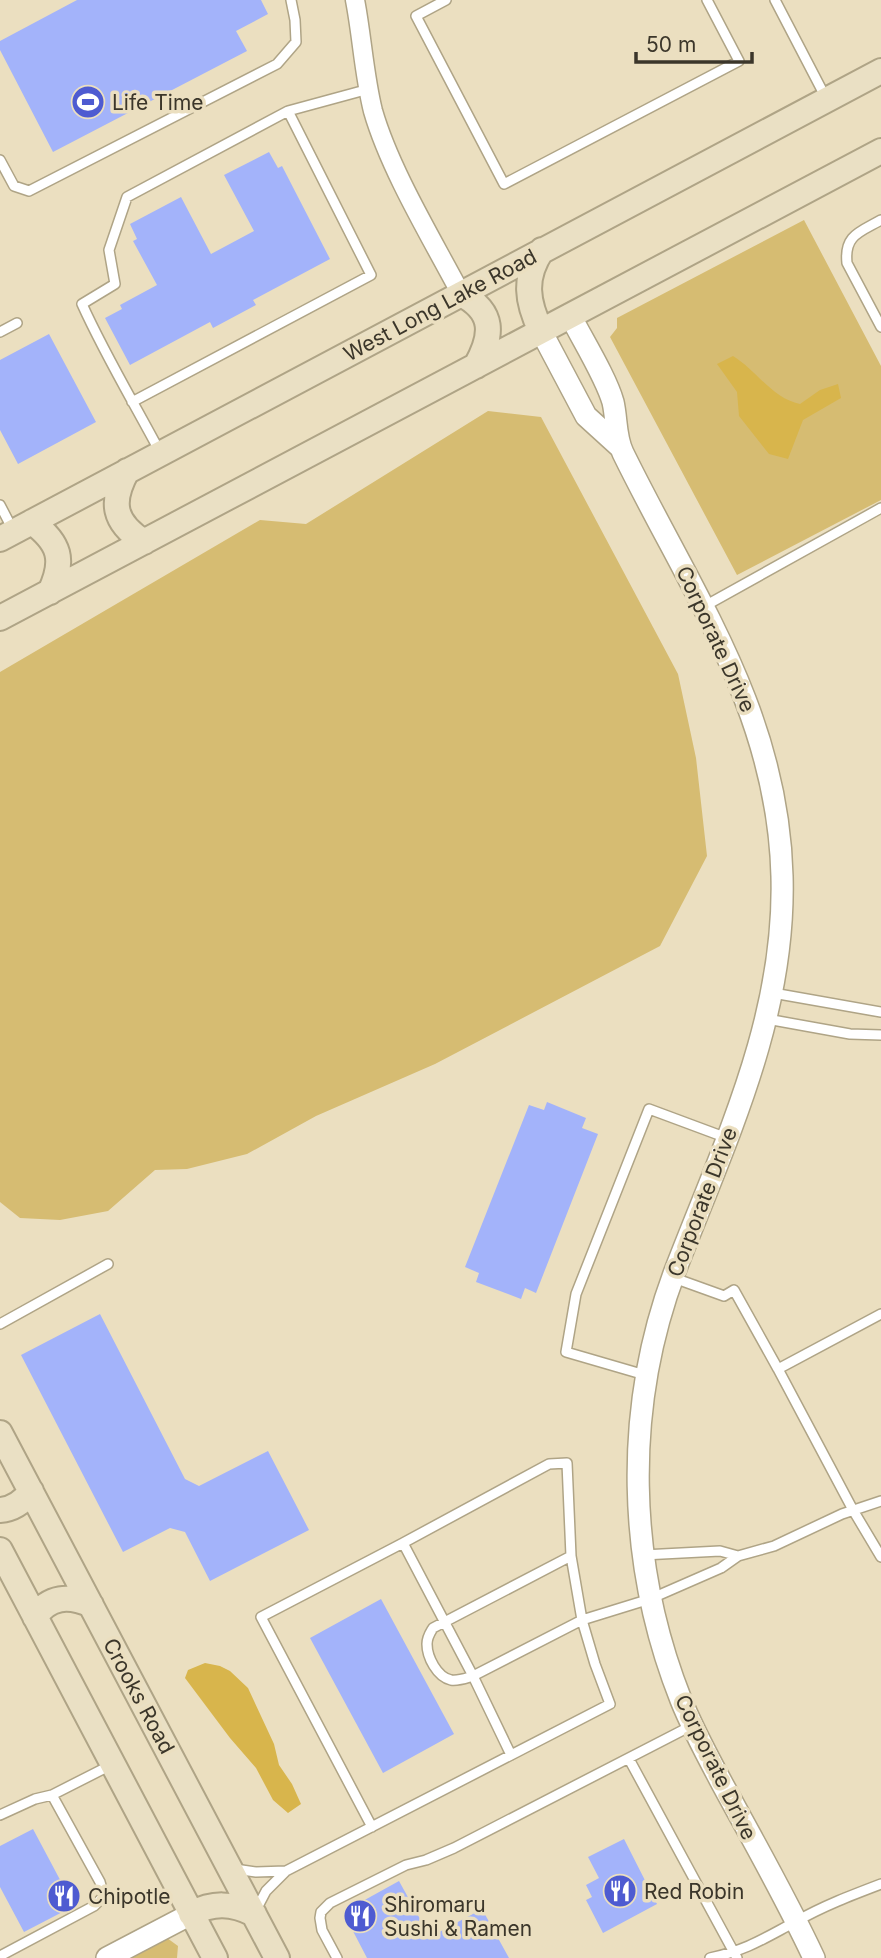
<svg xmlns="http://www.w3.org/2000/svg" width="881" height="1958" viewBox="0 0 881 1958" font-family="Inter,sans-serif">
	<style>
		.green { fill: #d6bc72 }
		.water { fill: #d8b54c }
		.building { fill: #a3b3fa }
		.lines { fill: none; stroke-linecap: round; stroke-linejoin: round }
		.service-casing { stroke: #afa486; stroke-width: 12 }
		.minor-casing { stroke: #afa486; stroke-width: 21 }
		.tertiary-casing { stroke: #afa486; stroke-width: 24 }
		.secondary-casing { stroke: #afa486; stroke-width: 28 }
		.service { stroke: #fff; stroke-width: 9 }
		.minor { stroke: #fff; stroke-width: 18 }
		.tertiary { stroke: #fff; stroke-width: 21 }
		.secondary { stroke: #eae0c4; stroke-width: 24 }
		.labels { text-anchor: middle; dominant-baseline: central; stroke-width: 7; stroke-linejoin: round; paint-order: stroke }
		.poi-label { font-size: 21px; fill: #3b362a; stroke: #ebdfc0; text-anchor: start }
		.street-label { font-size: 21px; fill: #3b362a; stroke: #ebdfc0 }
	</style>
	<rect width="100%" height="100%" fill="#ebdfc0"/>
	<!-- green -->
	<path class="green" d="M804 220 881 366V500L737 575 610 337 617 328V318Z
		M488 411 541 417 678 674 696 758 707 856 660 946 435 1064 316 1116 247 1154 187 1169 155 1170 108 1211 60 1220 20 1218 0 1202V672L260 520 306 524Z
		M167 1938 178 1946 177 1958H128Z"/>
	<!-- water -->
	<path class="water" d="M733 356C756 370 773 399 800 404L820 390 838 384 841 398 803 420 788 459 769 454 739 416 737 392 717 364Z
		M205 1663 220 1666 230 1671 248 1688 274 1744 279 1765 292 1784 301 1804 288 1813 273 1800 256 1768 230 1738 185 1678 188 1670Z"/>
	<!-- building -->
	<path class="building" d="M77 0H261L268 14 236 31 247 51 53 152 0 50V41Z
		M269 152 278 168 282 166 330 259 253 300 256 305 213 328 210 322 130 365 105 318 122 309 120 305 157 285 133 241 137 239 130 224 181 197 211 254 254 231 224 175Z
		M49 334 96 422 18 464 0 430V360Z
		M547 1102 586 1118 582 1128 598 1134 536 1293 525 1288 521 1299 476 1282 479 1273 465 1267 529 1105 544 1110Z
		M100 1314 185 1479 199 1486 268 1451 309 1530 210 1581 185 1532 170 1528 123 1552 21 1355Z
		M381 1599 454 1734 383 1773 310 1638Z
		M33 1829 74 1906 24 1932 0 1887V1846Z
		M624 1839 657 1904 603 1933 586 1900 592 1897 586 1885 599 1878 588 1857Z
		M399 1881 430 1937 482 1909 509 1958H367L343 1912Z"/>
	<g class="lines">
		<defs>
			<path id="service" d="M446 0 416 16 504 184 739 61 707 0
				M775 0 826 98
				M288 111 369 89
				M0 160 14 186 29 191 277 64 296 42 295 20 291 0
				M881 220C860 232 844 235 847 263L881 327
				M0 332 17 323
				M132 402 371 275 288 111 127 197 109 250 115 284 82 304C105 355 134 403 160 452
				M0 505 13 530
				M703 607 881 508
				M773 993 881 1012
				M767 1019 850 1034 881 1035
				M674 1278 724 1296 734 1290 778 1369 881 1314
				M0 1324 108 1264
				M778 1369 853 1510 881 1557
				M645 1375 566 1352 576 1294 649 1109 727 1138
				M403 1543 549 1464 567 1463 571 1556
				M643 1555 720 1551 738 1556
				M571 1556 582 1620 473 1676C466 1678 459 1681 451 1680 437 1677 427 1657 427 1644 427 1637 430 1633 433 1628Z
				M629 1759 737 1958
				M0 1815 35 1799 52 1795 111 1765
				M372 1827 261 1617 403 1543 473 1676 511 1755
				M235 1869 256 1872 286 1871
				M255 1912 266 1891 286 1871 610 1704 595 1664 582 1620 650 1599 721 1568 738 1556 774 1546 842 1514 881 1501
				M0 1956 94 1906 104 1896 100 1882 52 1795
				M337 1958 322 1930 320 1918 321 1912 330 1903 406 1865 426 1860 454 1848 691 1726
				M710 1958C747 1950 763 1939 795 1922 823 1906 852 1895 881 1884"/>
			<path id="minor" d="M355 0C362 36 364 75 373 111 390 170 432 239 461 294"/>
			<path id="tertiary" d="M570 315C582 339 606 377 613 402 617 419 615 437 623 453 692 594 778 712 782 876 786 1018 725 1141 675 1271 623 1409 627 1564 681 1700 693 1730 709 1759 724 1787 755 1844 787 1900 814 1958
				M541 331 586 416 619 446
				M107 1958 191 1914"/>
			<path id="secondary" d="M461 294C495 312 493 335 476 366
				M541 331C527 302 523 278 542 250
				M127 471C110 502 113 522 144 542
				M32 522C60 543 65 560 50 592
				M0 539 881 71
				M0 618 881 151
				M0 1433 277 1958
				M0 1510C14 1509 23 1502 31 1491
				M0 1550 215 1958
				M35 1617C49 1596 69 1595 91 1605
				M191 1914C213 1902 232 1903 254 1914"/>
		</defs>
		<!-- service casing -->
		<use href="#service" class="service-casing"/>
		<!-- minor casing -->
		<use href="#minor" class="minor-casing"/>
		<!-- tertiary casing -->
		<use href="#tertiary" class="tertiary-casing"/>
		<!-- secondary casing -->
		<use href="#secondary" class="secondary-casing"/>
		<!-- service -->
		<use href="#service" class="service"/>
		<!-- minor -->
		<use href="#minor" class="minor"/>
		<!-- tertiary -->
		<use href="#tertiary" class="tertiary"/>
		<!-- secondary -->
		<use href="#secondary" class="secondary"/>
	</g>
	<!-- icons -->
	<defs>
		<symbol id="stadium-disc" viewBox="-11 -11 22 22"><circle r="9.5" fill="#4e5bd1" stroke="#ebdfc0"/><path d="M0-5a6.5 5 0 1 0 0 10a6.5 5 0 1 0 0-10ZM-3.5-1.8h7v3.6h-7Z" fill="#fff"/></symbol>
		<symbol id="restaurant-disc" viewBox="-11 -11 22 22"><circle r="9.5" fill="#4e5bd1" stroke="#ebdfc0"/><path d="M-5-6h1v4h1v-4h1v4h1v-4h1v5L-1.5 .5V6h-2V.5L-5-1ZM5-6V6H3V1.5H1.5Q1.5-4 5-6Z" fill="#fff"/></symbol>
	</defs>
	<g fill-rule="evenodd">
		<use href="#stadium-disc" x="69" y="83" width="38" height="38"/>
		<use href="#restaurant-disc" x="601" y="1872" width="38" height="38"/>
		<use href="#restaurant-disc" x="45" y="1877" width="38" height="38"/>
		<use href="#restaurant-disc" x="341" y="1897" width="38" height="38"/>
	</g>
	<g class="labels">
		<!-- poi labels -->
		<g class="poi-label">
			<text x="112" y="102">Life Time</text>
			<text x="644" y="1891">Red Robin</text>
			<text x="88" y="1896">Chipotle</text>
			<text x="384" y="1904">Shiromaru<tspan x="384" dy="24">Sushi &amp; Ramen</tspan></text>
		</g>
		<!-- street labels -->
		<g class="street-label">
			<text transform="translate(440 305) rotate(-28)">West Long Lake Road</text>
			<text transform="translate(716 639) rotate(65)">Corporate Drive</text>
			<text transform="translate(702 1202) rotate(-69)">Corporate Drive</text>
			<text transform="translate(139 1696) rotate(62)">Crooks Road</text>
			<text transform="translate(716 1767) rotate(64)">Corporate Drive</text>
		</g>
	</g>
	<!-- scale -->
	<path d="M636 52v10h116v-10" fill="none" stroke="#3b362a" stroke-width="3.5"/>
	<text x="646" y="52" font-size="21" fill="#3b362a" stroke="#ebdfc0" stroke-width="5" paint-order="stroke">50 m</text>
</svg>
